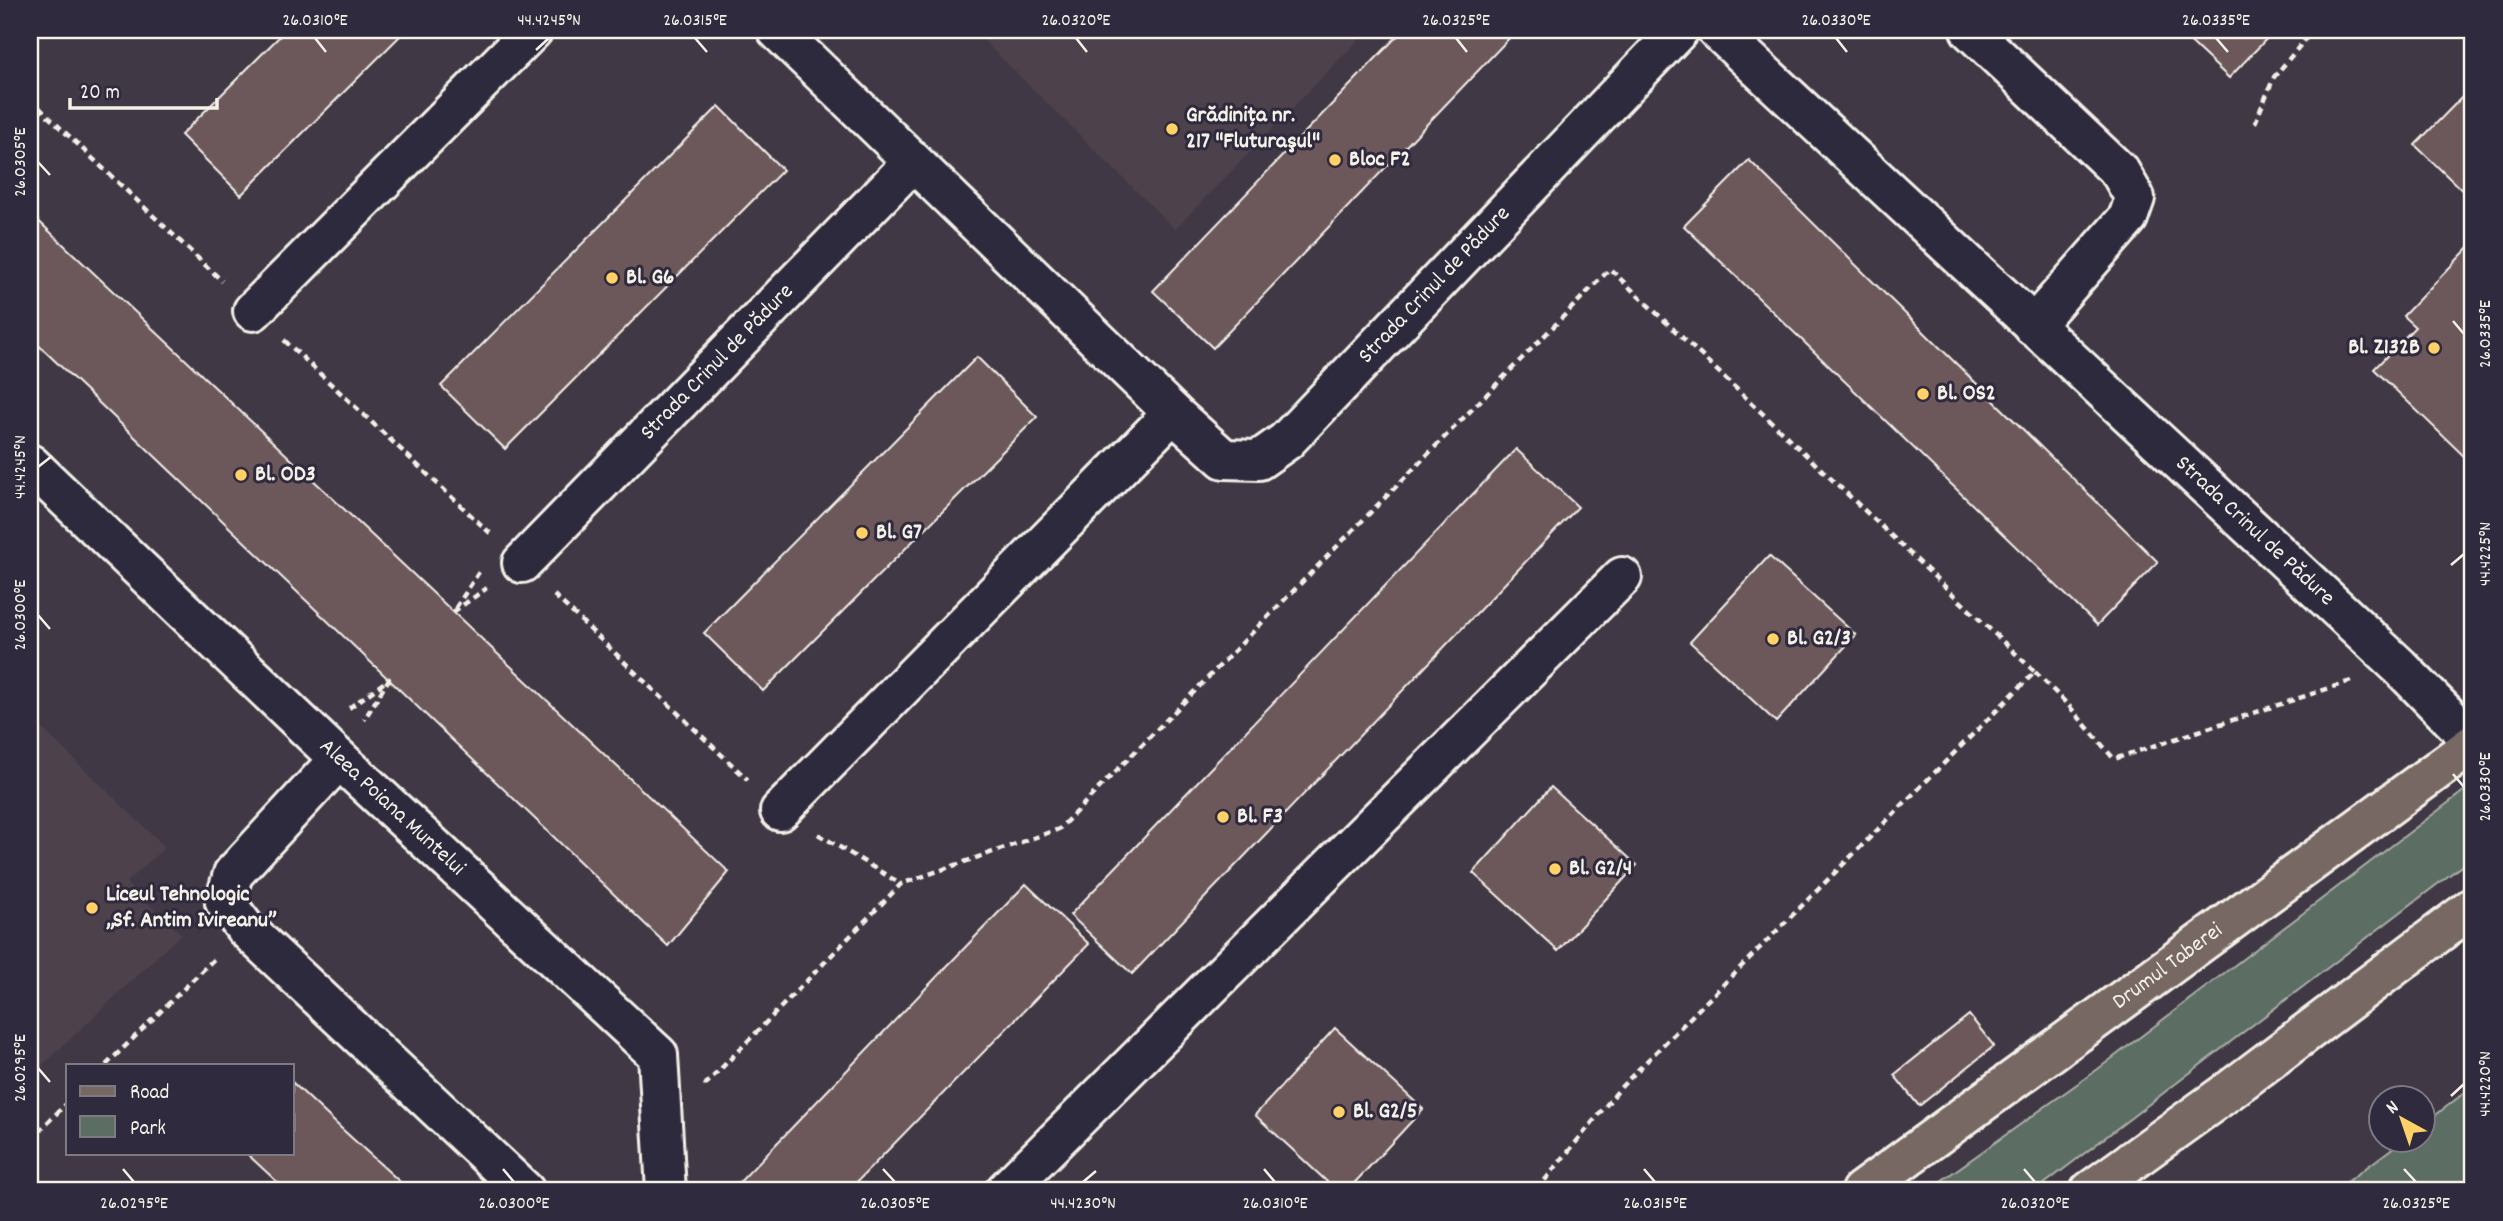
<svg xmlns="http://www.w3.org/2000/svg" width="2503" height="1221" viewBox="0 0 2503 1221" font-family="Dekko,sans-serif">
	<style>
		.built { fill: #4e424c }
		.green { fill: #5c6d64; stroke: #a8afa6; stroke-width: 2 }
		.building { fill: #6c595a; stroke: #f4f1e8; stroke-width: 2 }
		.lines { fill: none; stroke-linecap: round; stroke-linejoin: round }
		.minor-casing { stroke: #f4f1e8; stroke-width: 44 }
		.major-casing { stroke: #f4f1e8; stroke-width: 44 }
		.path { stroke: #f4f1e8; stroke-width: 4.5; stroke-dasharray: 7 5; stroke-linecap: butt }
		.minor { stroke: #2f2a3d; stroke-width: 38 }
		.major { stroke: #776864; stroke-width: 38 }
		.ticks { fill: none; stroke: #f4f1e8; stroke-width: 2.5 }
		.poi-dot { fill: #ffd166; stroke: #2f2a3d; stroke-width: 2.5 }
		.labels { text-anchor: middle; dominant-baseline: central; stroke-width: 6; stroke-linejoin: round; paint-order: stroke }
		.poi-label { font-size: 23px; font-weight: bold; fill: #f4f1e8; stroke: #2f2a3d; text-anchor: start }
		.street-label { font-size: 23px; fill: #f4f1e8; stroke: #2f2a3d }
		.neatline { fill: none; stroke: #f4f1e8; stroke-width: 2.5 }
		.ticks-label { font-size: 18px; text-anchor: middle; fill: #f4f1e8 }
	</style>
	<rect width="100%" height="100%" fill="#413846"/>
	<filter id="ink" filterUnits="userSpaceOnUse"><feTurbulence type="fractalNoise" baseFrequency=".0143" numOctaves="2"/><feDisplacementMap in="SourceGraphic" scale="14" xChannelSelector="R" yChannelSelector="G"/><feConvolveMatrix kernelMatrix="1 2 1 2 8 2 1 2 1" color-interpolation-filters="sRGB"/></filter>
	<g filter="url(#ink)">
		<!-- built -->
		<path class="built" d="M973 30H1368L1175 229Z
			M30 717 165 847 126 883 181 934 30 1077Z"/>
		<!-- green -->
		<path class="green" d="M2473 784V857L2035 1191H1927L2098 1069Z
			M2473 1086V1191H2335L2402 1141 2422 1140 2423 1125Z"/>
		<!-- building -->
		<path class="building" d="M286 30H406L241 195 181 135Z
			M1403 30H1517L1213 348 1153 291Z
			M2178 30H2275L2229 78Z
			M2473 86V201L2415 145Z
			M719 106 783 170 505 449 441 386Z
			M1749 160 2158 562 2097 625 1684 226Z
			M30 213 729 872 668 946 30 337Z
			M2473 243V465L2374 369 2415 327 2403 316Z
			M977 357 1037 417 763 691 704 633Z
			M1516 449 1578 507 1132 974 1070 915Z
			M1769 556 1856 635 1776 722 1690 642Z
			M1551 787 1637 865 1558 951 1473 873Z
			M1026 884 1089 944 848 1191H731Z
			M1969 1015 1994 1046 1919 1106 1894 1075Z
			M1335 1028 1423 1109 1347 1191H1337L1255 1115Z
			M292 1082 342 1129 410 1191H287L246 1153H292Z"/>
		<g class="lines">
			<defs>
				<g id="minor">
					<path id="s1" d="M777 30 1173 413 1224 459 1259 460 1286 441 1679 30"/>
					<path id="s2" d="M1717 30 2399 666 2473 741"/>
					<path d="M1970 30 2120 172 2135 198 2128 218 2033 326"/>
					<path d="M253 311 533 30"/>
					<path id="s3" d="M30 464 339 759 658 1055 666 1191"/>
					<path id="s4" d="M522 563 913 162"/>
					<path d="M339 759 233 874 225 902 245 928 525 1191"/>
					<path d="M780 811 1173 413"/>
					<path d="M1005 1191 1622 577"/>
				</g>
				<g id="major">
					<path id="s5" d="M1861 1191 2473 744"/>
					<path d="M2090 1191 2230 1090 2473 907"/>
				</g>
			</defs>
			<!-- minor casing -->
			<use href="#minor" class="minor-casing"/>
			<!-- major casing -->
			<use href="#major" class="major-casing"/>
			<!-- path -->
			<path class="path" d="M30 99 222 281
				M2255 123 2274 77 2313 30
				M284 340 490 533
				M479 572 453 612 487 588
				M554 595 748 780
				M2035 672 2070 707 2114 759 2351 681
				M349 708 389 679 364 720
				M818 834 901 884
				M106 1065 214 959
				M704 1083 706 1084 901 884 1059 829 1610 269 2035 672 1622 1086 1536 1191
				M30 1140 68 1102"/>
			<!-- minor -->
			<use href="#minor" class="minor"/>
			<!-- major -->
			<use href="#major" class="major"/>
		</g>
	</g>
	<!-- ticks -->
	<path class="ticks" d="M315 38 326 52M695 38 707 52M1076 38 1087 52M1456 38 1467 52M1836 38 1847 52M2216 38 2228 52M536 50 549 38M38 162 50 175M2453 321 2464 334M38 467 52 456M2451 565 2464 554M38 615 50 629M2453 774 2464 787M38 1068 50 1082M2451 1096 2464 1084M123 1169 134 1182M503 1169 514 1182M883 1169 895 1182M1264 1169 1275 1182M1644 1169 1655 1182M2024 1169 2035 1182M2404 1169 2416 1182M1083 1182 1096 1171"/>
	<!-- markers -->
	<g class="poi-dot">
		<circle cx="1172" cy="129" r="7"/>
		<circle cx="1335" cy="160" r="7"/>
		<circle cx="612" cy="278" r="7"/>
		<circle cx="2434" cy="348" r="7"/>
		<circle cx="1923" cy="394" r="7"/>
		<circle cx="241" cy="475" r="7"/>
		<circle cx="862" cy="533" r="7"/>
		<circle cx="1773" cy="639" r="7"/>
		<circle cx="1223" cy="817" r="7"/>
		<circle cx="1555" cy="869" r="7"/>
		<circle cx="92" cy="908" r="7"/>
		<circle cx="1339" cy="1112" r="7"/>
	</g>
	<g class="labels">
		<!-- poi labels -->
		<g class="poi-label">
			<text x="1186" y="116">Grădinița nr.<tspan x="1186" dy="26">217 "Fluturaşul"</tspan></text>
			<text x="1349" y="160">Bloc F2</text>
			<text x="626" y="278">Bl. G6</text>
			<text x="2420" y="348" text-anchor="end">Bl. Z132B</text>
			<text x="1937" y="394">Bl. OS2</text>
			<text x="255" y="475">Bl. OD3</text>
			<text x="876" y="533">Bl. G7</text>
			<text x="1787" y="639">Bl. G2/3</text>
			<text x="1237" y="817">Bl. F3</text>
			<text x="1569" y="869">Bl. G2/4</text>
			<text x="106" y="895">Liceul Tehnologic<tspan x="106" dy="26">„Sf. Antim Ivireanu”</tspan></text>
			<text x="1353" y="1112">Bl. G2/5</text>
		</g>
		<!-- street labels -->
		<g class="street-label">
			<text stroke="none"><textPath href="#s1" startOffset="903">Strada Crinul de Pădure</textPath></text>
			<text stroke="none"><textPath href="#s4" startOffset="280">Strada Crinul de Pădure</textPath></text>
			<text stroke="none"><textPath href="#s2" startOffset="735">Strada Crinul de Pădure</textPath></text>
			<text stroke="none"><textPath href="#s3" startOffset="499">Aleea Poiana Muntelui</textPath></text>
			<text stroke="none"><textPath href="#s5" startOffset="380">Drumul Taberei</textPath></text>
		</g>
	</g>
	<!-- margin -->
	<rect width="2503" height="1221" fill="none" stroke="#2f2a3d" stroke-width="77"/>
	<!-- legend -->
	<rect x="66" y="1064" width="228" height="91" fill="#2f2a3d" stroke="#7e7a81" stroke-width="2"/>
	<rect x="80" y="1086" width="35" height="10" fill="#776864" stroke="#7e7a81" stroke-width="2"/>
	<text x="130" y="1098" font-size="21" fill="#f4f1e8">Road</text>
	<rect x="80" y="1116" width="35" height="21" fill="#5c6d64" stroke="#7e7a81" stroke-width="2"/>
	<text x="130" y="1134" font-size="21" fill="#f4f1e8">Park</text>
	<!-- north arrow -->
	<g transform="translate(2402 1119) rotate(320)"><circle r="33" fill="#2f2a3d" stroke="#7e7a81" stroke-width="2"/>
	<path d="M0-5L12 26L0 18L-12 26Z" fill="#ffd166"/>
	<text y="-10" font-size="19" font-weight="bold" text-anchor="middle" fill="#f4f1e8">N</text>
	</g>
	<!-- scale -->
	<path d="M70 98v10h147v-10" fill="none" stroke="#f4f1e8" stroke-width="3.5"/>
	<text x="80" y="98" font-size="21" fill="#f4f1e8" stroke="#2f2a3d" stroke-width="5" paint-order="stroke">20 m</text>
	<rect x="38" y="38" width="2426" height="1144" class="neatline"/>
	<g class="ticks-label">
		<text x="315" y="25">26.0310°E</text>
		<text x="549" y="25">44.4245°N</text>
		<text x="695" y="25">26.0315°E</text>
		<text x="1076" y="25">26.0320°E</text>
		<text x="1456" y="25">26.0325°E</text>
		<text x="1836" y="25">26.0330°E</text>
		<text x="2216" y="25">26.0335°E</text>
		<text transform="translate(19 162) rotate(-90)" y="6">26.0305°E</text>
		<text transform="translate(2484 334) rotate(-90)" y="6">26.0335°E</text>
		<text transform="translate(19 467) rotate(-90)" y="6">44.4245°N</text>
		<text transform="translate(2484 554) rotate(-90)" y="6">44.4225°N</text>
		<text transform="translate(19 615) rotate(-90)" y="6">26.0300°E</text>
		<text transform="translate(2484 787) rotate(-90)" y="6">26.0330°E</text>
		<text transform="translate(19 1068) rotate(-90)" y="6">26.0295°E</text>
		<text transform="translate(2484 1084) rotate(-90)" y="6">44.4220°N</text>
		<text x="134" y="1208">26.0295°E</text>
		<text x="514" y="1208">26.0300°E</text>
		<text x="895" y="1208">26.0305°E</text>
		<text x="1083" y="1208">44.4230°N</text>
		<text x="1275" y="1208">26.0310°E</text>
		<text x="1655" y="1208">26.0315°E</text>
		<text x="2035" y="1208">26.0320°E</text>
		<text x="2416" y="1208">26.0325°E</text>
	</g>
</svg>
